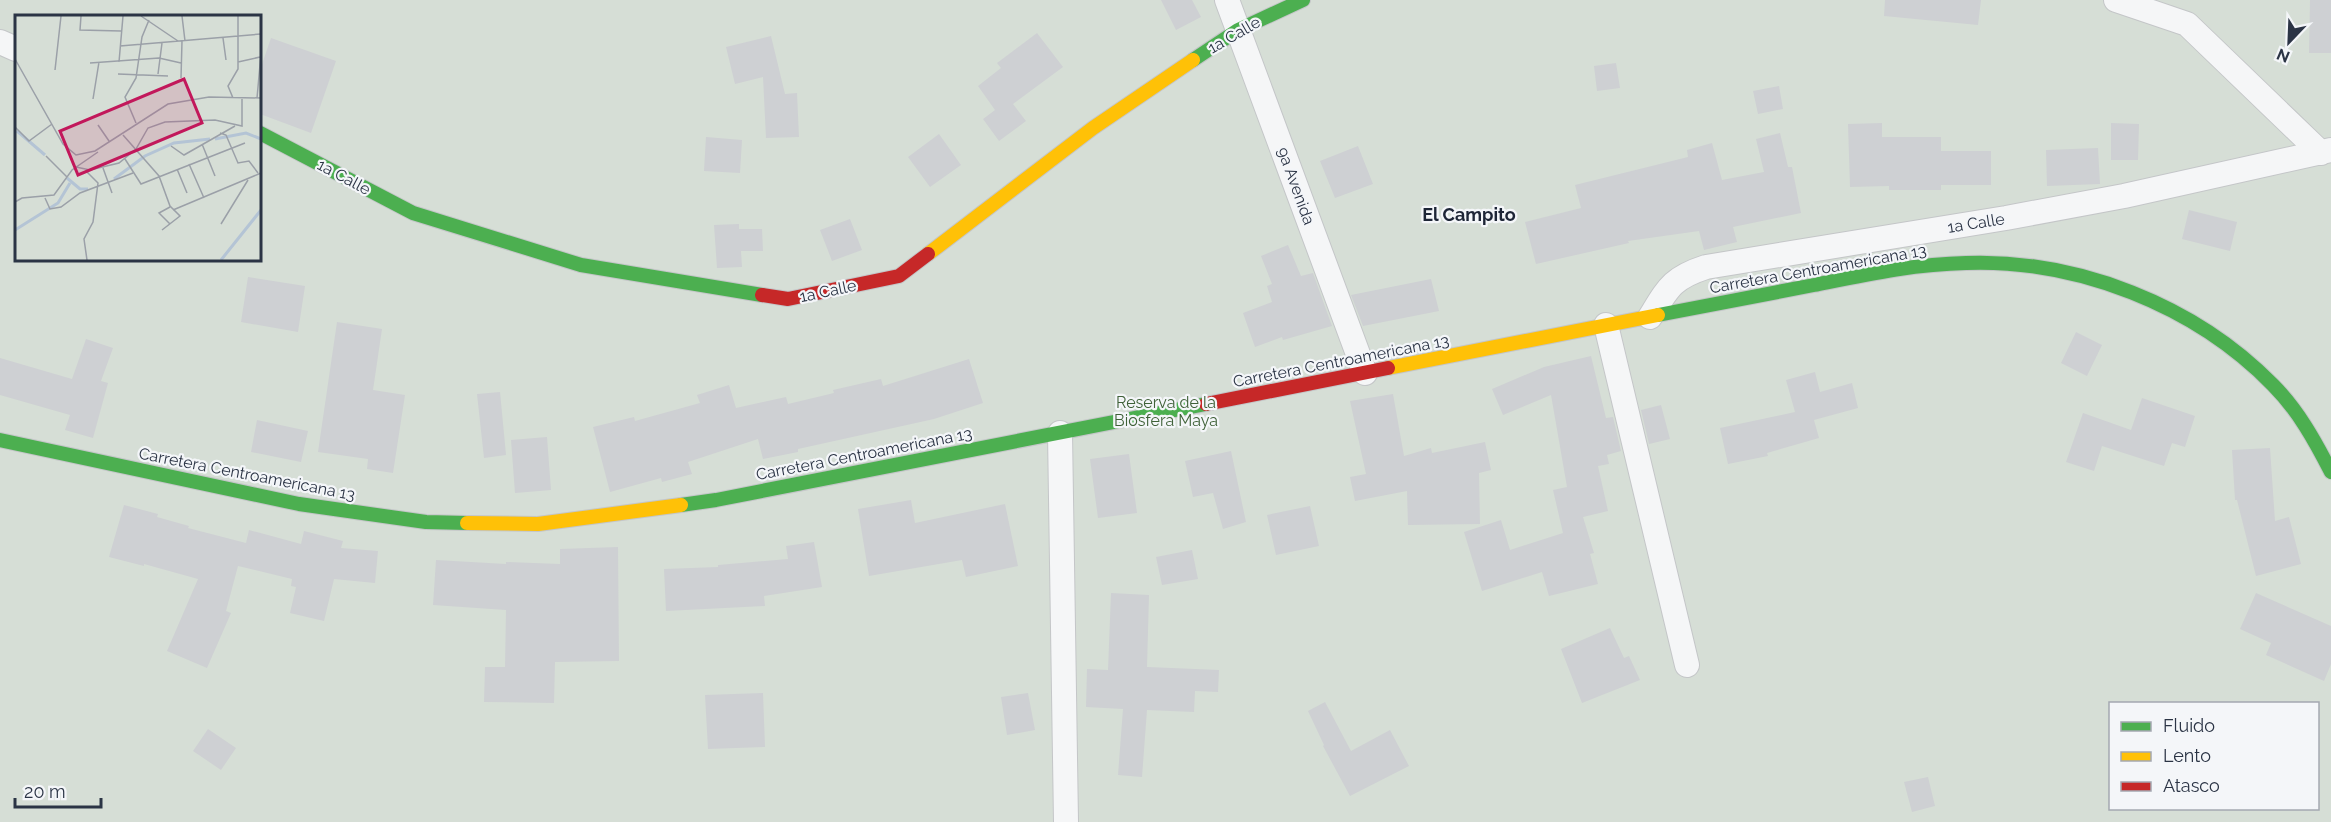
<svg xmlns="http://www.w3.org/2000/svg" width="2331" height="822" viewBox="0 0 2331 822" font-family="Raleway,sans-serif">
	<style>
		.green { fill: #d6ded6; fill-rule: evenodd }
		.building { fill: #ced0d3 }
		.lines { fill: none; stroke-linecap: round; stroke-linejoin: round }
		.street-casing { stroke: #c4c6c8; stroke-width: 26 }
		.fast-casing { stroke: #c4c6c8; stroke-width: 16 }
		.slow-casing { stroke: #c4c6c8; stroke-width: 16 }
		.jam-casing { stroke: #c4c6c8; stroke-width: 16 }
		.street { stroke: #f5f6f7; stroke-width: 24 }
		.fast { stroke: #4caf50; stroke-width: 14 }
		.slow { stroke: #ffc107; stroke-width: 14 }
		.jam { stroke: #c62828; stroke-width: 14 }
		.labels { text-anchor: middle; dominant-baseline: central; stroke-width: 4.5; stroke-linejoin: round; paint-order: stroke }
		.street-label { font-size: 16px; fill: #2b3445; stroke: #f4f6f9 }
		.park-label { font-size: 16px; fill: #3f6138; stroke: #f4f6f9 }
		.neighbourhood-label { font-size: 18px; font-weight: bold; fill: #1d2536; stroke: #f4f6f9 }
		.inset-river { fill: none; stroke: #b4c4d5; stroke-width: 3 }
		.inset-road { fill: none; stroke: #9ba0a8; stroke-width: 1.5 }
		.view { fill: #c2185b; fill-opacity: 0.15; stroke: #c2185b; stroke-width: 3 }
		.inset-edge { fill: none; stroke: #2b3445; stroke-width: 3 }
	</style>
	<rect width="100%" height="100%" fill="#e6e8ea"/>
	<!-- green -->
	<path class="green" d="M0 0H2331V822H0ZM16 16H260V260H16ZM2110 704H2318V808H2110Z"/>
	<!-- building -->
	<path class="building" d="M1161 0H1192L1201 17 1176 30Z
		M1885 0H1981L1978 25 1884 16Z
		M2310 0H2331V53H2309Z
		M1037 33 1063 67 1013 104 1026 121 999 141 983 119 995 110 978 86 1001 68 997 63Z
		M771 36 785 94 797 93 799 137 766 138 763 77 735 84 726 47Z
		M271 38 336 61 311 133 260 114V70Z
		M1616 63 1620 88 1597 91 1594 66Z
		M1779 86 1783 109 1758 114 1753 91Z
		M1882 123V137H1941V151H1991V185H1941V190H1889V186L1850 187 1848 124Z
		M2111 123 2139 124 2138 160H2111Z
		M1780 133 1788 167H1792L1801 213 1733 227 1737 242 1704 250 1699 231 1628 241 1629 243 1536 264 1525 222 1581 208 1575 185 1688 157 1687 150 1712 143 1722 180 1764 172 1756 139Z
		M939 134 961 165 930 187 908 157Z
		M706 137 742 140 740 173 704 171Z
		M1358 146 1373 184 1335 198 1320 161Z
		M2098 148 2100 184 2047 186 2046 150Z
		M2189 210 2237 222 2230 251 2182 239Z
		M850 219 862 250 832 261 820 230Z
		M739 224V229H762L763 251H741L742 267 717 268 714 225Z
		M1288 245 1301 276 1313 273 1332 326 1283 340 1282 337 1255 347 1243 313 1272 302 1267 286 1272 284 1261 256Z
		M248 277 305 286 298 332 241 322Z
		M1431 279 1439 311 1363 326 1351 295Z
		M337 322 382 329 373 390 405 395 393 473 367 469 368 459 318 452Z
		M2076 332 2102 345 2087 376 2061 363Z
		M86 339 113 348 101 381 108 383 93 438 65 430 70 415 0 395V358L72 379Z
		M1591 356 1606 418 1613 417 1621 451 1607 455 1609 464 1598 466 1608 511 1583 517 1594 553 1590 554 1598 584 1549 596 1542 572 1482 591 1464 532 1501 520 1510 550 1563 533 1553 490 1567 487 1551 395 1503 415 1492 389 1544 367Z
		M969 359 983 403 934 419 798 449V452L763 459 758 439 688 462 692 474 662 482 661 478 610 492 593 427 634 417 635 421 700 403 697 395 729 385 736 408 786 397 788 404 834 393 833 390 881 379 883 386Z
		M1815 372 1820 392 1852 383 1858 408 1814 420 1819 438 1767 453 1768 456 1728 464 1720 428 1795 412 1786 380Z
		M500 392 506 455 484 458 477 394Z
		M1393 394 1404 456 1431 448 1432 453 1485 442 1491 470 1479 473 1480 524 1408 525 1407 491 1355 501 1350 477 1366 474 1350 401Z
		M2142 398 2195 416 2185 447 2172 443 2164 466 2102 446 2094 471 2066 462 2083 413 2131 430Z
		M1661 405 1670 439 1649 444 1641 410Z
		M257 420 308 431 301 462 251 452Z
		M547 437 551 490 515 493 511 440Z
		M2270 448 2275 521 2289 517 2301 564 2256 576 2237 500H2235L2232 450Z
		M1231 451 1246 522 1223 529 1213 493 1193 497 1185 461Z
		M1129 454 1137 513 1098 518 1090 459Z
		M911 500 915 523 1005 504 1018 566 966 577 962 560 869 576 858 509Z
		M124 505 158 514 157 517 189 526 188 528 246 543 249 530 301 544 304 531 343 541 341 548 378 551 375 583 334 579 324 621 290 613 296 587 291 586 292 579 238 566 226 611 231 613 207 668 167 651 198 579 144 564V566L109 557Z
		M1310 506 1319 546 1276 555 1267 515Z
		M814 542 822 587 764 596 765 606 666 611 664 569 718 567V565L788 559 786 546Z
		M618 547 619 661 555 662 554 703 484 702 485 667H505L506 610 433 605 436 560 506 564V562L560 564V549Z
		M1192 550 1198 579 1162 585 1156 557Z
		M1111 593 1149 595 1147 667 1219 670 1218 692 1195 691 1194 712 1147 710 1142 777 1118 775 1123 709 1086 707 1087 669 1108 670Z
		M2256 593 2331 626V664L2324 681 2266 655 2271 643 2240 629Z
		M1610 628 1624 658 1629 656 1640 680 1582 703 1561 649Z
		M763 693 765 747 708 749 705 695Z
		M1028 693 1035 730 1007 735 1001 697Z
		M1325 702 1351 751 1390 730 1409 766 1350 796 1323 746 1324 745 1308 711Z
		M208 729 236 748 221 770 193 751Z
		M1928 777 1935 806 1912 812 1904 782Z"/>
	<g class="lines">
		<defs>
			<path id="street" d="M1227 0 1365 373
				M2116 0 2187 24 2321 153
				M0 42 16 49
				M1650 317C1668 288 1672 278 1706 267L2006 218 2124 196 2331 150
				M1606 325 1687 665
				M1060 433 1066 822"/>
			<path id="fast" d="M1193 60 1238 30 1303 0
				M260 133 413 213 581 265 762 295
				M1658 315C1710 305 1762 295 1814 285 1864 275 1914 264 1966 263 2077 259 2195 305 2273 385 2298 410 2315 441 2331 472
				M0 440 299 504 426 522 467 523
				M681 505 716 500 1206 404"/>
			<path id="slow" d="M928 254 1093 128 1193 60
				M1388 368 1658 315
				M467 523 538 524 681 505"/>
			<path id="jam" d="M762 295 788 299 899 276 928 254
				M1206 404 1388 368"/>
		</defs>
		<!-- street casing -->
		<use href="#street" class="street-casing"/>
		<!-- fast casing -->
		<use href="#fast" class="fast-casing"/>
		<!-- slow casing -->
		<use href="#slow" class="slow-casing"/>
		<!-- jam casing -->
		<use href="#jam" class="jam-casing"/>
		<!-- street -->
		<use href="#street" class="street"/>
		<!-- fast -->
		<use href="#fast" class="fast"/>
		<!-- slow -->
		<use href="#slow" class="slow"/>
		<!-- jam -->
		<use href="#jam" class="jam"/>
	</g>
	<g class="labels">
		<!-- street labels -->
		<g class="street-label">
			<text transform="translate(1234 35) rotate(-30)">1a Calle</text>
			<text transform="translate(344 177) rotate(28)">1a Calle</text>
			<text transform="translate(1296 186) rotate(70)">9a Avenida</text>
			<text transform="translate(1976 223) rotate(-9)">1a Calle</text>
			<text transform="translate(1818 269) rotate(-10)">Carretera Centroamericana 13</text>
			<text transform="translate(828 291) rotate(-12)">1a Calle</text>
			<text transform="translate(1341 361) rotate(-11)">Carretera Centroamericana 13</text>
			<text transform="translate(864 454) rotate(-11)">Carretera Centroamericana 13</text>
			<text transform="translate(247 474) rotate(11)">Carretera Centroamericana 13</text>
		</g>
		<!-- park labels -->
		<g class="park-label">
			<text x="1166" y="402">Reserva de la<tspan x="1166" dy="18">Biosfera Maya</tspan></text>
		</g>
		<!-- neighbourhood labels -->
		<g class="neighbourhood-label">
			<text x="1469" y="214">El Campito</text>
		</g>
	</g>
	<!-- overview -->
	<g transform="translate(15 15)">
		<rect width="246" height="246" fill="#e6e8ea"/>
		<path d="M0 1H246V245H0Z" fill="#d6ded6"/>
		<path class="inset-river" d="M2 116 30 140M200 124 231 118 246 124M52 163 65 174H73M99 164 130 141 159 128 195 124M0 215 43 188 55 168M206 245 246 195"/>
		<path class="inset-road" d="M66 1 65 15 106 16M126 1 163 26M167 1 170 26M208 23 211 45M105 31 246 19M0 44 48 129 61 140 80 136 153 89 194 82 246 83M104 47 108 1M223 47 245 42M75 48 144 43 166 48M40 55 46 1M103 59 153 61M143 59 147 28M166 63 167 26M218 83 213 71 223 54V1M242 83 246 39M78 84 84 47M121 108 110 82 121 63 127 22 134 5M83 110 94 126M0 112 14 126 37 109M205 118 211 120 223 148 234 146 243 158M108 120 144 161 155 191 165 201 147 215M187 129 200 161M156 131 169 140 220 111M31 141 52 162M110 144 126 169 230 128M174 149 189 183M61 152 75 155 104 148 121 134 133 113 150 107 200 105 227 111V84M88 153 97 178M162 154 172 178M30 183 35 194 46 192 65 178 118 158M0 187 7 183 39 180 57 155 83 137M158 195 246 158M155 209 144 198 155 192M206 209 233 165M72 245 69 224 78 207 83 168 72 157"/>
		<path class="view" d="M169 64 187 108 63 160 45 116Z"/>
		<rect width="246" height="246" class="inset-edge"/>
	</g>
	<!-- legend -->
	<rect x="2109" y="702" width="210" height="108" fill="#f4f6f9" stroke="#a4a8b1" stroke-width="1.5"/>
	<rect x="2121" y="722" width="30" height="9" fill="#4caf50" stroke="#a4a8b1" stroke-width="1.5"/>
	<text x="2163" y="732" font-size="18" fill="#2b3445">Fluido</text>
	<rect x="2121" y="752" width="30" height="9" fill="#ffc107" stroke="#a4a8b1" stroke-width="1.5"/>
	<text x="2163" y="762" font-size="18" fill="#2b3445">Lento</text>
	<rect x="2121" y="782" width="30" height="9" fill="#c62828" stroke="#a4a8b1" stroke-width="1.5"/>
	<text x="2163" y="792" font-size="18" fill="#2b3445">Atasco</text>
	<!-- north arrow -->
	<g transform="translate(2289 42) rotate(203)" stroke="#f4f6f9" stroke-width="4.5" paint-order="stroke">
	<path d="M0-4.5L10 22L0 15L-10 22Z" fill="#2b3445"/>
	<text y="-9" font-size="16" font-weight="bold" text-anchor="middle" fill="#2b3445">N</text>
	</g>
	<!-- scale -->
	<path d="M15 798v9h86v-9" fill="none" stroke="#2b3445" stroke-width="3"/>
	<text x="24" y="798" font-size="18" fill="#2b3445" stroke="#f4f6f9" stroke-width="4.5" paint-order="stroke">20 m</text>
</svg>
